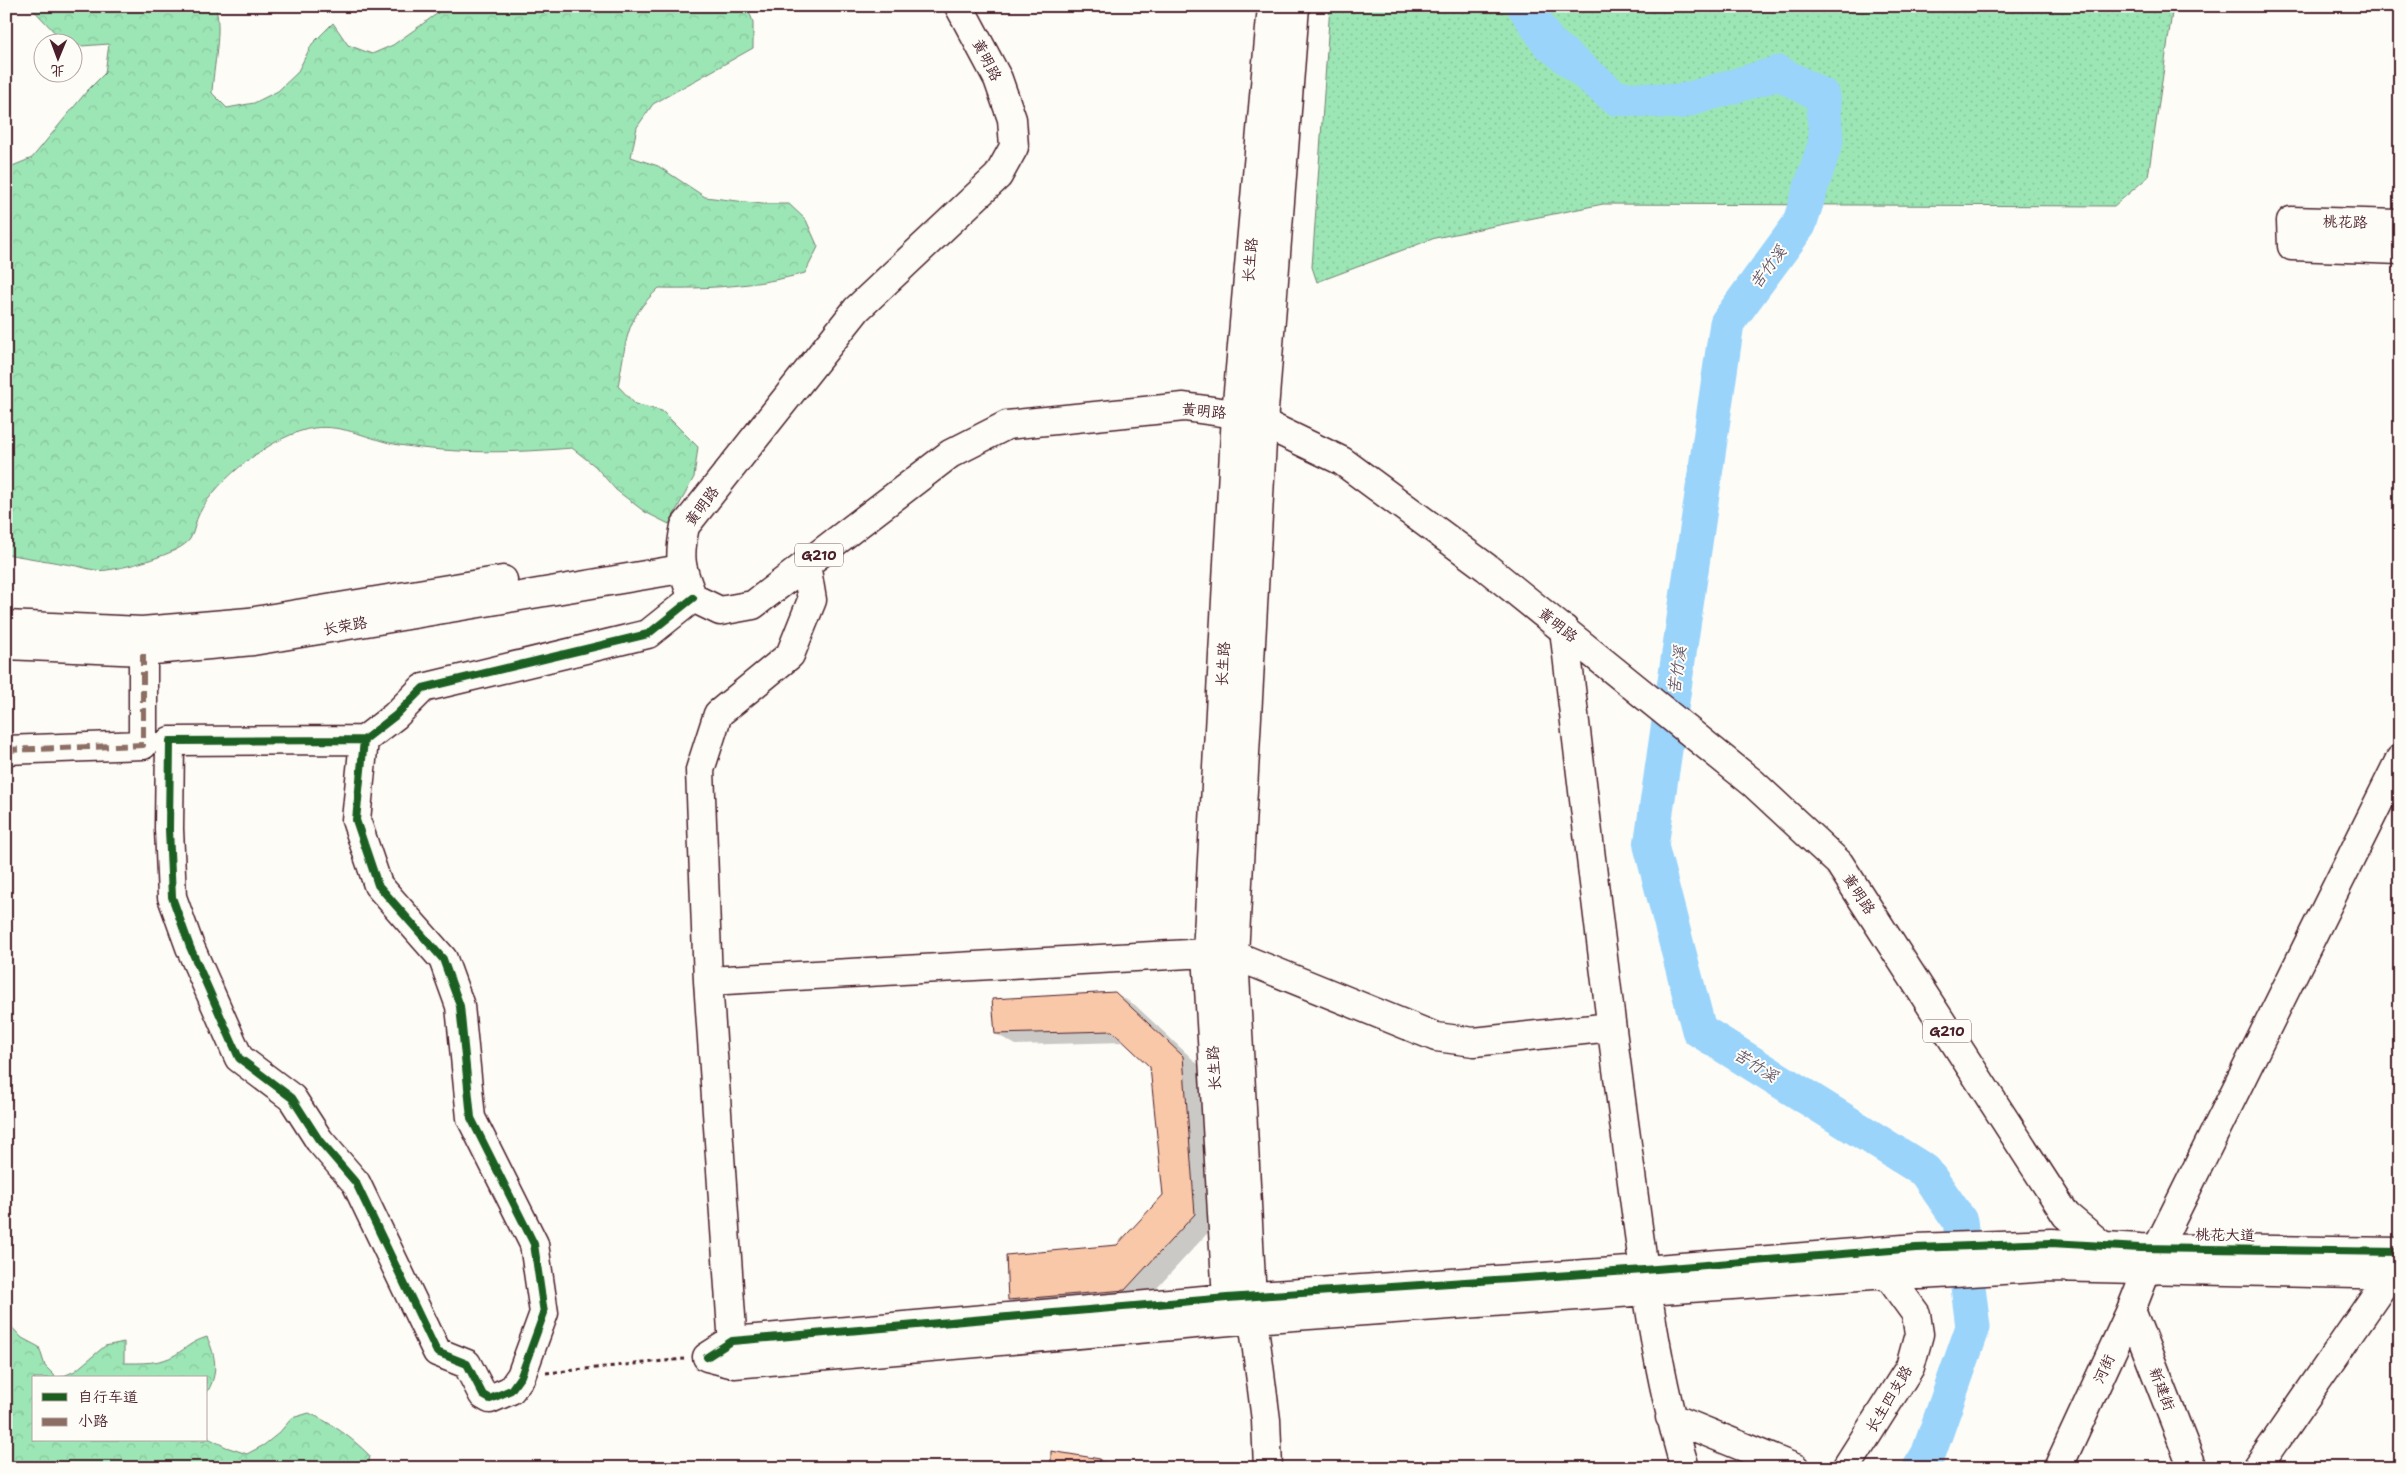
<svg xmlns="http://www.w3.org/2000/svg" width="2406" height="1474" viewBox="0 0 2406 1474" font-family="'Shantell Sans','LXGW WenKai TC',sans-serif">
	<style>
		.forest { fill: url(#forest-crowns); stroke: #738270 }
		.park { fill: url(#park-dots); stroke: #738270 }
		.shadow { fill: #0003 }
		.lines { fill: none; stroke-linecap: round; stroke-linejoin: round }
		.river { stroke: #9ad4fa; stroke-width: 35 }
		.building { fill: #f9c8a9; stroke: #4a1f2b }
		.minor-casing { stroke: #4a1f2b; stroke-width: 31 }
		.major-casing { stroke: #4a1f2b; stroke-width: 31 }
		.highway-casing { stroke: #4a1f2b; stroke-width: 31 }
		.path { stroke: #4a1f2b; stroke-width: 3; stroke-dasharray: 4 4; stroke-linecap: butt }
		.minor { stroke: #fdfcf7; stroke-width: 28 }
		.major { stroke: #fdfcf7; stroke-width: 28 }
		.highway { stroke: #fdfcf7; stroke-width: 28 }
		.quiet { stroke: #8d6e63; stroke-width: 6; stroke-dasharray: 12 6; stroke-linecap: butt }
		.cycleway-casing { stroke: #fdfcf7; stroke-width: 11 }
		.cycleway { stroke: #1b5e20; stroke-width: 8 }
		.labels { text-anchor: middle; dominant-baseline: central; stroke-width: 4; stroke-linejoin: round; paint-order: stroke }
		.shield { fill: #fdfcf7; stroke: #806168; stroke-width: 1 }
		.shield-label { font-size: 14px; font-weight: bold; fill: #4a1f2b }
		.street-label { font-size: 15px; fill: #4a1f2b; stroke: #fdfcf7 }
		.water-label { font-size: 16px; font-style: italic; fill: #625569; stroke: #fdfcf7 }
	</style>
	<defs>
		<pattern id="forest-crowns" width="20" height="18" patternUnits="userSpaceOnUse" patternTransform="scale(1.25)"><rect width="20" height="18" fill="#9ce6b5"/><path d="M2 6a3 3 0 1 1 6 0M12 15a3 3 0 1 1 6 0" fill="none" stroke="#88c59c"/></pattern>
		<pattern id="park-dots" width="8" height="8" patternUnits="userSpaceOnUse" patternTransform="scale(1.25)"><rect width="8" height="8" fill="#9ce6b5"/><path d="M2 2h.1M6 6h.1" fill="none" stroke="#88c59c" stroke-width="1.8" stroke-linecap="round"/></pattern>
	</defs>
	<rect width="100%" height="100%" fill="#fdfcf7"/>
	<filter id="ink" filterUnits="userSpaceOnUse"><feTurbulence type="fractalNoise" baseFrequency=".02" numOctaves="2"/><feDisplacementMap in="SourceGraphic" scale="10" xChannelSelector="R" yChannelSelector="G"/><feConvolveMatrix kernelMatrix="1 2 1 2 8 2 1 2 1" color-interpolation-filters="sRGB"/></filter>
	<g filter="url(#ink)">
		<!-- forest -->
		<path class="forest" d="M30 6H215C223 28 213 68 212 93L227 108 254 103 278 91 297 73 312 44 333 23 348 45 372 54 393 45 438 13 440 6H747L753 22V48L653 104 637 127 631 157 658 166 705 197 762 204H789L806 220 818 247 805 273C758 286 708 289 659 288 623 321 627 342 618 386L635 404 662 411 698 447 694 477 669 524 645 512 616 490 595 466 572 448C513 453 457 454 399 445 370 440 344 424 314 428 276 433 216 479 199 514 195 521 195 531 190 539 180 554 125 568 107 570 98 572 86 568 77 566 53 562 30 558 6 554V275L9 271 6 244V172L10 167 32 158 87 91 105 73 109 44 81 46 58 36Z
			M6 1321 22 1338 39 1347 45 1366 57 1378H34V1440H206V1437L226 1447 247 1454 264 1445 279 1433 292 1418 309 1413C333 1424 351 1437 370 1456L368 1468H6Z
			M207 1337C216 1357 219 1374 206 1394V1378H59L75 1371 105 1346 124 1342V1363C140 1363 161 1364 175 1355 188 1347 191 1342 207 1337Z"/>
		<!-- park -->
		<path class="park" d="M1330 6H2173L2148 177 2114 206 1603 204 1435 238 1317 282 1312 267Z"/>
		<!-- shadow -->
		<path class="shadow" d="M1115 993 1135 1005 1202 1068 1215 1225 1145 1301 1029 1311 1009 1299 1117 1247 1164 1196 1151 1067 1125 1042 1016 1045 996 1034Z
			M1053 1453 1105 1461 1117 1468H1052Z"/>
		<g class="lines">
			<!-- river -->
			<path class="river" d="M1524 6 1548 42 1616 98 1679 102 1779 73 1823 96 1826 141 1799 225 1727 323 1651 846 1699 1030 1925 1171 1960 1221 1973 1327 1928 1455 1920 1468"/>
		</g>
		<!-- building -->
		<path class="building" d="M1115 992 1183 1056 1195 1214 1125 1290 1008 1300 1006 1255 1117 1245 1163 1195 1150 1067 1112 1031 995 1034 992 999Z
			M1051 1451 1100 1459 1099 1468H1051Z"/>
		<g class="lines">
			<defs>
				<path id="minor" d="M1564 629C1584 798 1603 968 1626 1137 1641 1248 1653 1361 1685 1468
					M364 740 170 741 169 829 172 897 190 947 239 1058 292 1098 319 1140 356 1183 437 1352 467 1364 483 1395 490 1399 511 1390 521 1376 544 1313 534 1244 471 1118 460 1006 443 959 378 885 356 820 364 740 395 716 423 688 648 634 693 598
					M6 750 143 745V651
					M708 981 1207 953 1234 955 1436 1037 1474 1042 1611 1027
					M2151 1261 2400 759
					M2131 1310 2193 1468
					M1228 1317 1207 953 1236 414 1272 6
					M707 1357 732 1341 1227 1298 1644 1270 1916 1248 2051 1243 2140 1248 2400 1252
					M707 1357 734 1364 1253 1319 1887 1274 1921 1275 2050 1267 2400 1275
					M734 1360 708 981 700 770 718 714 790 655 812 600 806 564
					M1670 1417 1795 1468
					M1268 1468 1266 1420 1253 1319 1234 955 1263 423 1295 6
					M1846 1468 1910 1367 1919 1334 1916 1314 1887 1274
					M2257 1468 2390 1275"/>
				<path id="major" d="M2400 224 2291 221 2292 246 2400 250
					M6 625 142 631 249 622 503 580
					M6 645 143 651 253 641 681 569"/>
				<path id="highway" d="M959 6 998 79 1012 119 1014 147 998 176 857 309 685 526C678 559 681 568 693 598L720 611 753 605 950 454 1007 425 1184 407 1236 414 1263 423 1342 461 1487 568 1753 783 1839 863 2066 1215 2104 1247 2147 1269 2131 1310 2058 1468"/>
			</defs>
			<!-- minor casing -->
			<use href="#minor" class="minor-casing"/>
			<!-- major casing -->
			<use href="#major" class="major-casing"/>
			<!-- highway casing -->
			<use href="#highway" class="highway-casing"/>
			<!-- path -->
			<path class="path" d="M546 1373 684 1359"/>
			<!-- minor -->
			<use href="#minor" class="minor"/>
			<!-- major -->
			<use href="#major" class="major"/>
			<!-- highway -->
			<use href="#highway" class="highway"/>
			<!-- quiet -->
			<path class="quiet" d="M6 750 143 745V651"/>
			<defs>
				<path id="cycleway" d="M364 740 170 741 169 829 172 897 190 947 239 1058 292 1098 319 1140 356 1183 437 1352 467 1364 483 1395 490 1399 511 1390 521 1376 544 1313 534 1244 471 1118 460 1006 443 959 378 885 356 820 364 740 395 716 423 688 648 634 693 598
					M707 1357 732 1341 1227 1298 1644 1270 1916 1248 2051 1243 2140 1248 2400 1252"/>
			</defs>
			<!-- cycleway casing -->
			<use href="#cycleway" class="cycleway-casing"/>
			<!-- cycleway -->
			<use href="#cycleway" class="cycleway"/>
		</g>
	</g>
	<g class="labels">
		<!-- shield labels -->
		<g class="shield">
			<rect x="795" y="543.5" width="48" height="23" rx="4"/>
			<rect x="1923" y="1019.5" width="48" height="23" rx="4"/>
		</g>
		<g class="shield-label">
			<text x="819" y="555">G210</text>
			<text x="1947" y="1031">G210</text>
		</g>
		<!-- street labels -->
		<g class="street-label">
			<text transform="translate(987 60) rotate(63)">黄明路</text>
			<text transform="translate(2345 222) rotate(1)">桃花路</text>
			<text transform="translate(1250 260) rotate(-85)">长生路</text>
			<text transform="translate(1204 411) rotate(5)">黄明路</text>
			<text transform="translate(702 506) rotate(-53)">黄明路</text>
			<text transform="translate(1558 625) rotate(39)">黄明路</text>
			<text transform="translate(345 626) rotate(-10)">长荣路</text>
			<text transform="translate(1223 664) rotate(-87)">长生路</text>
			<text transform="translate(1859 894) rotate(57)">黄明路</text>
			<text transform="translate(1214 1068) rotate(-93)">长生路</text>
			<text transform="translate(2225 1235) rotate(1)">桃花大道</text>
			<text transform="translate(2104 1369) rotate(-65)">河街</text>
			<text transform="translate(2162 1389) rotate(69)">新建街</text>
			<text transform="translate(1889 1399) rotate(-59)">长生四支路</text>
		</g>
		<!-- water labels -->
		<g class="water-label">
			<text transform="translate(1768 267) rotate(-53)">苦竹溪</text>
			<text transform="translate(1677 670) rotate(-82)">苦竹溪</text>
			<text transform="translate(1756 1065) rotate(32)">苦竹溪</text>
		</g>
	</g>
	<!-- margin -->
	<rect width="2406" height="1474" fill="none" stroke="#fdfcf7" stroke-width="25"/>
	<rect x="12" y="12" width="2381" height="1449" fill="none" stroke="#4a1f2b" stroke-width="2" filter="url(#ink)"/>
	<!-- legend -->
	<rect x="32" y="1376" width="175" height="65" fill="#fdfcf7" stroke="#b5a4a5"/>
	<rect x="42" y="1393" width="25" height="8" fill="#1b5e20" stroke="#b5a4a5"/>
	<text x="78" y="1402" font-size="15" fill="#4a1f2b">自行车道</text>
	<rect x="42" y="1418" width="25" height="8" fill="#8d6e63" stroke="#b5a4a5"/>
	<text x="78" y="1426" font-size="15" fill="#4a1f2b">小路</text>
	<!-- north arrow -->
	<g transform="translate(58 58) rotate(181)"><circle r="24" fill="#fdfcf7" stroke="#b5a4a5"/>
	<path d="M0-4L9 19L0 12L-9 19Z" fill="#4a1f2b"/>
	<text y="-8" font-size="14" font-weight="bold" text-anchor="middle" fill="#4a1f2b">北</text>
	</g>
</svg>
